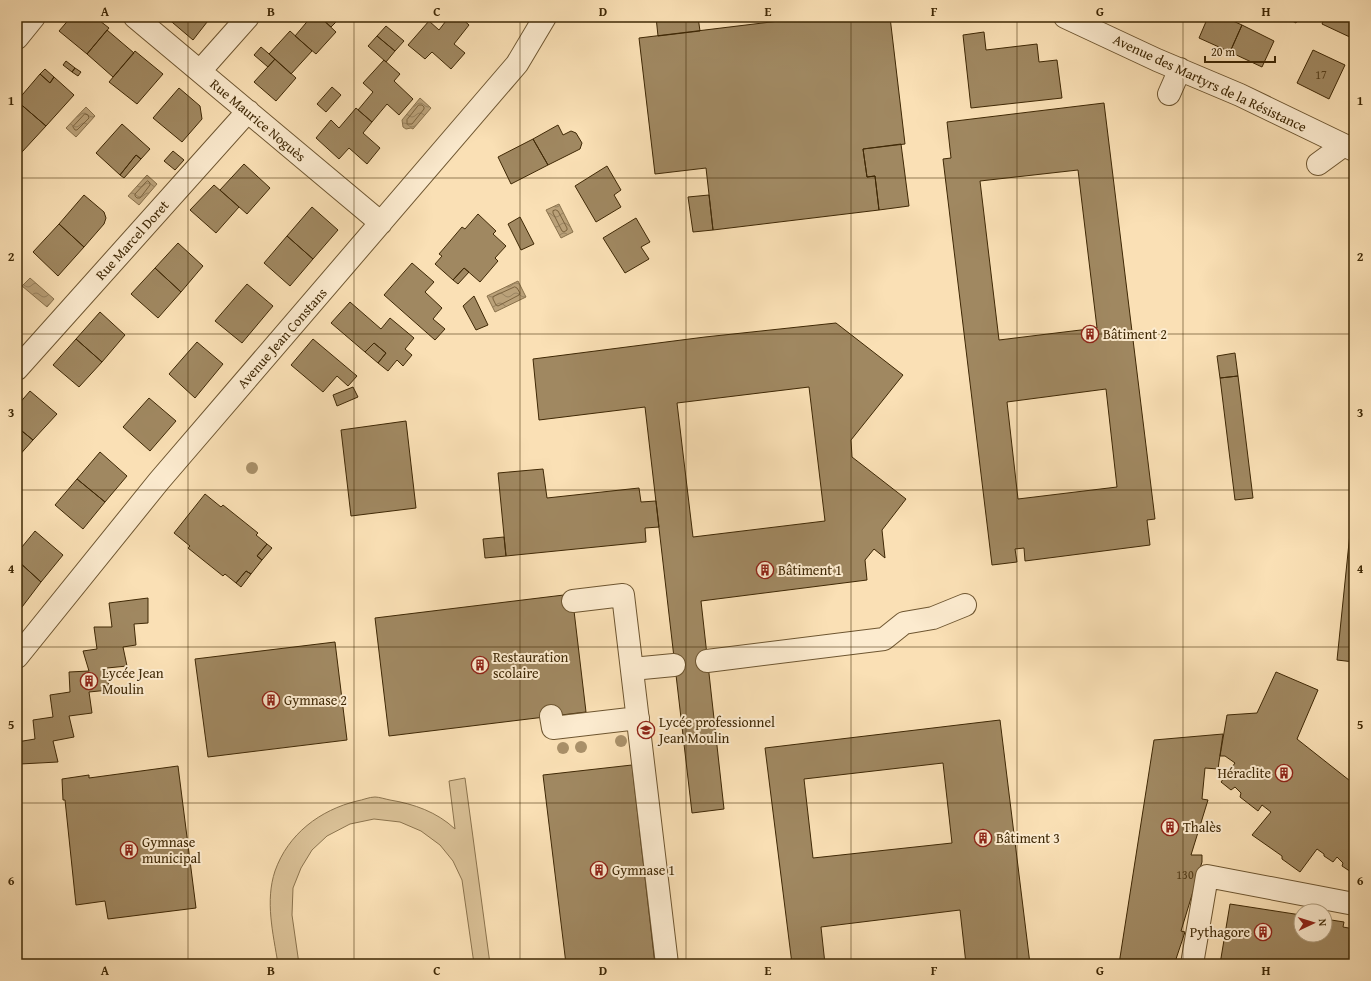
<svg xmlns="http://www.w3.org/2000/svg" width="1371" height="981" viewBox="0 0 1371 981" font-family="'Gentium Book Plus',serif">
	<style>
		.grass { fill: #dac197; stroke: #8c744e }
		.water { fill: url(#water-waves); stroke: #89714b }
		.lines { fill: none; stroke-linecap: round; stroke-linejoin: round }
		.shore { stroke: #7c643f; stroke-width: 1 }
		.building { fill: #a08861; stroke: #3f2805; fill-rule: evenodd }
		.minor-casing { stroke: #6e5631; stroke-width: 24 }
		.minor { stroke: #fcebcf; stroke-width: 22 }
		.tree { fill: #a99069 }
		.grid { fill: none; stroke: #3f2805; stroke-width: 1; stroke-opacity: 0.55 }
		.labels { text-anchor: middle; dominant-baseline: central; stroke-width: 4; stroke-linejoin: round; paint-order: stroke }
		.number-label { font-size: 12px; fill: #57401c }
		.street-label { font-size: 14px; fill: #3f2805; stroke: #fcebcf }
		.poi-label { font-size: 14px; fill: #3f2805; stroke: #fcebcf; text-anchor: start }
		.neatline { fill: none; stroke: #3f2805; stroke-width: 1.5 }
		.grid-label { font-size: 13px; text-anchor: middle; font-weight: bold; fill: #3f2805 }
	</style>
	<defs>
		<pattern id="water-waves" width="16" height="10" patternUnits="userSpaceOnUse"><rect width="16" height="10" fill="#baa179"/><path d="M0 5q4-4 8 0t8 0" fill="none" stroke="#998361"/></pattern>
	</defs>
	<rect width="100%" height="100%" fill="#fae0b5"/>
	<filter id="stains"><feTurbulence type="fractalNoise" baseFrequency=".005" numOctaves="4"/><feColorMatrix values="0 0 0 0 .2 0 0 0 0 .09 0 0 0 0 .02 0 0 0 .5 -.17"/></filter>
	<radialGradient id="worn" r=".72"><stop offset=".6" stop-color="#630" stop-opacity="0"/><stop offset="1" stop-color="#630" stop-opacity=".3"/></radialGradient>
	<!-- grass -->
	<path class="grass" d="M465 778 490 964H474L462 880 453 861 440 845 421 831 400 822 374 819 350 824 327 836 312 850 301 868 293 888 292 915 299 964H278C273 933 265 901 275 871 288 834 320 810 357 801 363 800 369 797 375 797 379 797 385 799 390 800 414 804 437 812 455 829L449 781Z"/>
	<!-- water -->
	<path class="water" d="M420 98 431 108 413 129 411 128 406 129 403 127 402 120Z
		M86 107 95 116 76 137 66 128Z
		M147 175 157 184 139 205 128 196Z
		M559 204 573 232 561 238 546 210Z
		M30 278 54 299 47 307 22 286Z
		M518 281 526 297 495 312 487 296Z"/>
	<g class="lines">
		<!-- shore -->
		<path class="shore" d="M419 105H422L424 107V109L412 124H407V120Z
			M85 114 88 115 89 118 77 130H75L73 127Z
			M148 181 150 183V185L140 198H137L135 196V194L146 182Z
			M556 210 558 211 567 228V230L564 232 562 231 553 213V211Z
			M515 287 517 288 520 293 519 295 498 306 496 305 493 299V297Z"/>
	</g>
	<!-- building -->
	<path class="building" d="M71 17H88L89 18 95 17 109 28 87 54 59 31Z
		M166 17H211L193 40Z
		M311 17H320L336 32 316 54 295 36Z
		M320 17H341L331 27Z
		M449 17H460L469 25 454 44 465 53 451 69 432 52 425 59 408 45 429 21 439 30Z
		M656 17H698L700 31 658 36Z
		M812 17H890L905 144 863 149 867 177 875 176 879 210 713 230 706 168 655 174 639 38Z
		M1208 17H1224L1242 25 1230 52 1199 38Z
		M1285 17H1299L1296 23Z
		M1325 17H1354V39L1322 24Z
		M1242 25 1274 41 1262 67 1230 52Z
		M386 26 404 41 395 51 377 36Z
		M107 30 134 53 113 77 87 54Z
		M290 31 312 51 291 74 269 54Z
		M984 32 986 50 1037 44 1039 62 1057 60 1062 98 971 108 963 35Z
		M377 36 395 51 386 62 368 46Z
		M261 47 275 59 268 67 254 55Z
		M1313 50 1345 65 1329 99 1297 83Z
		M135 51 163 74 137 104 109 82Z
		M275 59 296 78 276 101 254 82Z
		M384 60 400 74 394 81 413 99 399 115 387 104 372 122 358 110 373 92 363 83Z
		M66 61 75 68 72 72 63 65Z
		M75 68 81 72 78 76 72 72Z
		M45 69 54 77 50 83 40 74Z
		M40 74 50 83 54 77 74 95 46 126 17 101Z
		M332 87 341 95 326 112 317 104Z
		M179 88 200 106 202 119 182 142 153 118Z
		M17 101 46 126 22 152 17 147Z
		M1104 103 1155 519 1147 520 1150 545 1025 561 1024 548 1015 549 1017 562 992 565 943 159 951 158 947 122ZM1078 170 1097 328 999 340 980 181ZM1106 389 1117 487 1018 499 1007 402Z
		M356 108 372 122 363 133 380 148 367 164 349 148 339 159 316 138 331 120 339 128Z
		M122 124 150 149 141 159 136 155 120 175 96 153Z
		M558 125 563 135 571 131 576 133 582 143 580 149 548 165 533 139Z
		M533 139 548 165 511 184 498 157Z
		M901 144 909 206 879 210 875 176 867 177 863 149Z
		M17 147 22 152 19 157 17 155Z
		M173 151 184 160 175 170 164 161Z
		M136 155 141 159 124 178 120 175Z
		M244 164 270 188 247 214 220 190Z
		M607 166 621 190 614 195 621 207 596 222 575 186Z
		M214 185 239 207 216 233 190 210Z
		M84 195 104 212 106 218 104 224 84 247 59 224Z
		M709 195 713 230 693 232 688 197Z
		M312 207 338 230 313 259 287 236Z
		M478 214 496 231 493 234 506 246 495 258 498 261 480 282 464 268 453 280 435 264 442 256 439 254 462 227 465 229Z
		M520 217 534 244 521 250 508 224Z
		M636 218 650 242 641 247 649 259 625 273 603 238Z
		M59 224 84 247 58 276 33 252Z
		M287 236 313 259 290 286 264 263Z
		M178 243 203 266 181 292 155 268Z
		M412 263 434 282 425 292 442 308 433 319 445 329 435 340 384 295Z
		M155 268 181 292 158 318 131 294Z
		M464 268 469 272 458 284 453 280Z
		M17 284 22 289 17 295Z
		M247 284 273 306 242 343 215 321Z
		M474 296 488 325 476 330 463 306Z
		M350 302 381 329 390 318 414 338 405 349 412 355 403 366 397 360 388 371 378 363 386 353 374 343 365 352 331 323Z
		M100 312 125 335 102 362 76 339Z
		M836 323 903 375 851 440 852 457 906 499 882 530 885 558 874 549 865 560 867 580 701 601 724 809 692 813 645 407 539 420 533 359 705 337ZM809 387 825 521 693 537 677 403Z
		M76 339 102 362 79 387 53 365Z
		M313 339 357 376 348 386 337 376 323 392 291 365Z
		M197 342 223 364 195 398 169 374Z
		M374 343 386 353 378 363 365 352Z
		M1235 353 1238 376 1220 378 1217 356Z
		M1238 376 1253 498 1235 500 1220 378Z
		M353 387 358 397 337 406 333 395Z
		M30 391 57 414 33 440 17 427V406Z
		M149 398 176 421 150 451 123 427Z
		M406 421 416 508 351 516 341 430Z
		M17 427 33 440 17 458Z
		M100 452 127 476 105 502 77 479Z
		M543 469 547 498 639 488 641 502 656 501 659 527 645 528 646 542 506 556 498 473Z
		M77 479 105 502 83 529 55 505Z
		M205 494 221 507 223 505 258 533 256 535 267 544 257 556 262 560 251 574 246 571 236 583 225 574 223 576 188 548 190 546 174 533Z
		M35 531 63 555 41 582 17 560V553Z
		M1350 533 1354 534V662L1337 660Z
		M504 537 506 556 485 558 483 539Z
		M267 544 272 548 262 560 257 556Z
		M19 562 41 582 19 611 17 609V564Z
		M246 571 251 574 241 587 236 583Z
		M572 594 586 712 389 736 375 618Z
		M148 598V623L134 624 136 645 123 647 127 666 107 668 109 690 89 692 92 713 69 716 74 737 53 741 58 762 20 764 17 742 35 739 33 720 53 717 50 695 70 692 69 672 89 671 83 651 97 649 94 627H112L109 603Z
		M335 642 347 740 208 757 195 659Z
		M1276 672 1318 690 1297 739 1354 784V874L1342 866 1343 863 1337 857 1333 862 1324 856V854L1317 849 1300 872 1282 859V856L1252 835 1271 812 1262 805 1258 811 1240 797 1241 793 1235 787 1231 790 1221 782 1235 763 1225 756H1220L1227 715 1257 713Z
		M1000 720 1030 964H966L960 910 821 927 825 964H792L765 748ZM943 763 952 843 813 858 804 779Z
		M1223 734 1218 769 1205 768 1202 799 1208 800 1191 855H1202V862L1181 931 1185 932 1176 959 1175 964H1119L1154 740Z
		M632 765 655 964H566L543 775Z
		M178 766 196 908 108 919 105 901 76 905 65 800H63L62 779 89 775V778Z
		M1230 904 1301 915V935H1325V919L1344 922 1343 927 1354 929V964H1220Z
		M17 960 47 964H17Z"/>
	<g class="lines">
		<defs>
			<path id="minor" d="M135 17 381 223
				M1065 17 1157 60 1240 95 1354 150
				M17 38 34 17
				M200 71 248 17
				M1169 94 1180 69
				M1318 164 1344 145
				M17 369 248 111
				M573 601 623 595 667 964
				M17 657 159 481 517 64 545 17
				M707 661 884 639 904 623 933 618 965 605
				M632 669 674 665
				M551 716 553 728 638 718
				M1192 964 1207 876 1354 904"/>
		</defs>
		<!-- minor casing -->
		<use href="#minor" class="minor-casing"/>
		<!-- minor -->
		<use href="#minor" class="minor"/>
	</g>
	<!-- trees -->
	<g class="tree">
		<circle cx="252" cy="468" r="6"/>
		<circle cx="621" cy="741" r="6"/>
		<circle cx="581" cy="747" r="6"/>
		<circle cx="563" cy="748" r="6"/>
	</g>
	<!-- grid -->
	<path class="grid" d="M188 17V964M354 17V964M520 17V964M686 17V964M851 17V964M1017 17V964M1183 17V964M17 178H1354M17 334H1354M17 490H1354M17 647H1354M17 803H1354"/>
	<!-- icons -->
	<defs>
		<symbol id="building-ring" viewBox="-11 -11 22 22"><circle r="9.5" fill="#fcebcf" stroke="#8f2418" stroke-width="1.5"/><path d="M-4-6H4V6H1V3H-1V6H-4ZM-2.5-4.3h1.7v1.8h-1.7ZM.8-4.3h1.7v1.8H.8ZM-2.5-1h1.7V.8h-1.7ZM.8-1h1.7V.8H.8Z" fill="#8f2418"/></symbol>
		<symbol id="school-ring" viewBox="-11 -11 22 22"><circle r="9.5" fill="#fcebcf" stroke="#8f2418" stroke-width="1.5"/><path d="M0-5L7-2L0 1L-7-2ZM-4 1L0 2.5L4 1V4Q0 6-4 4Z" fill="#8f2418"/></symbol>
	</defs>
	<g fill-rule="evenodd">
		<use href="#building-ring" x="1080" y="324" width="20" height="20"/>
		<use href="#building-ring" x="755" y="560" width="20" height="20"/>
		<use href="#building-ring" x="470" y="655" width="20" height="20"/>
		<use href="#building-ring" x="79" y="671" width="20" height="20"/>
		<use href="#building-ring" x="261" y="690" width="20" height="20"/>
		<use href="#school-ring" x="636" y="720" width="20" height="20"/>
		<use href="#building-ring" x="1274" y="763" width="20" height="20"/>
		<use href="#building-ring" x="1160" y="817" width="20" height="20"/>
		<use href="#building-ring" x="973" y="828" width="20" height="20"/>
		<use href="#building-ring" x="119" y="840" width="20" height="20"/>
		<use href="#building-ring" x="589" y="860" width="20" height="20"/>
		<use href="#building-ring" x="1253" y="922" width="20" height="20"/>
	</g>
	<g class="labels">
		<!-- number labels -->
		<g class="number-label">
			<text x="1321" y="74">17</text>
			<text x="1185" y="874">130</text>
		</g>
		<!-- street labels -->
		<g class="street-label">
			<text transform="translate(1210 83) rotate(25)">Avenue des Martyrs de la Résistance</text>
			<text transform="translate(258 120) rotate(40)">Rue Maurice Noguès</text>
			<text transform="translate(132 240) rotate(-48)">Rue Marcel Doret</text>
			<text transform="translate(282 338) rotate(-49)">Avenue Jean Constans</text>
		</g>
		<!-- poi labels -->
		<g class="poi-label">
			<text x="1103" y="334">Bâtiment 2</text>
			<text x="778" y="570">Bâtiment 1</text>
			<text x="493" y="657">Restauration<tspan x="493" dy="16">scolaire</tspan></text>
			<text x="102" y="673">Lycée Jean<tspan x="102" dy="16">Moulin</tspan></text>
			<text x="284" y="700">Gymnase 2</text>
			<text x="659" y="722">Lycée professionnel<tspan x="659" dy="16">Jean Moulin</tspan></text>
			<text x="1271" y="773" text-anchor="end">Héraclite</text>
			<text x="1183" y="827">Thalès</text>
			<text x="996" y="838">Bâtiment 3</text>
			<text x="142" y="842">Gymnase<tspan x="142" dy="16">municipal</tspan></text>
			<text x="612" y="870">Gymnase 1</text>
			<text x="1250" y="932" text-anchor="end">Pythagore</text>
		</g>
	</g>
	<!-- margin -->
	<rect width="1371" height="981" fill="none" stroke="#fae0b5" stroke-width="44"/>
	<!-- north arrow -->
	<g transform="translate(1313 923) rotate(86)"><circle r="19" fill="#fcebcf" stroke="#b09d7e"/>
	<path d="M0-3L7 15L0 10L-7 15Z" fill="#8f2418"/>
	<text y="-6" font-size="11" font-weight="bold" text-anchor="middle" fill="#3f2805">N</text>
	</g>
	<!-- scale -->
	<path d="M1205 56v6h70v-6" fill="none" stroke="#3f2805" stroke-width="2"/>
	<text x="1211" y="56" font-size="12" fill="#3f2805" stroke="#fcebcf" stroke-width="3" paint-order="stroke">20 m</text>
	<rect x="22" y="22" width="1327" height="937" class="neatline"/>
	<g class="grid-label">
		<text x="105" y="16">A</text>
		<text x="271" y="16">B</text>
		<text x="437" y="16">C</text>
		<text x="603" y="16">D</text>
		<text x="768" y="16">E</text>
		<text x="934" y="16">F</text>
		<text x="1100" y="16">G</text>
		<text x="1266" y="16">H</text>
		<text x="11" y="105">1</text>
		<text x="1360" y="105">1</text>
		<text x="11" y="261">2</text>
		<text x="1360" y="261">2</text>
		<text x="11" y="417">3</text>
		<text x="1360" y="417">3</text>
		<text x="11" y="573">4</text>
		<text x="1360" y="573">4</text>
		<text x="11" y="729">5</text>
		<text x="1360" y="729">5</text>
		<text x="11" y="885">6</text>
		<text x="1360" y="885">6</text>
		<text x="105" y="975">A</text>
		<text x="271" y="975">B</text>
		<text x="437" y="975">C</text>
		<text x="603" y="975">D</text>
		<text x="768" y="975">E</text>
		<text x="934" y="975">F</text>
		<text x="1100" y="975">G</text>
		<text x="1266" y="975">H</text>
	</g>
	<rect width="100%" height="100%" filter="url(#stains)"/>
	<rect width="100%" height="100%" fill="url(#worn)"/>
</svg>
